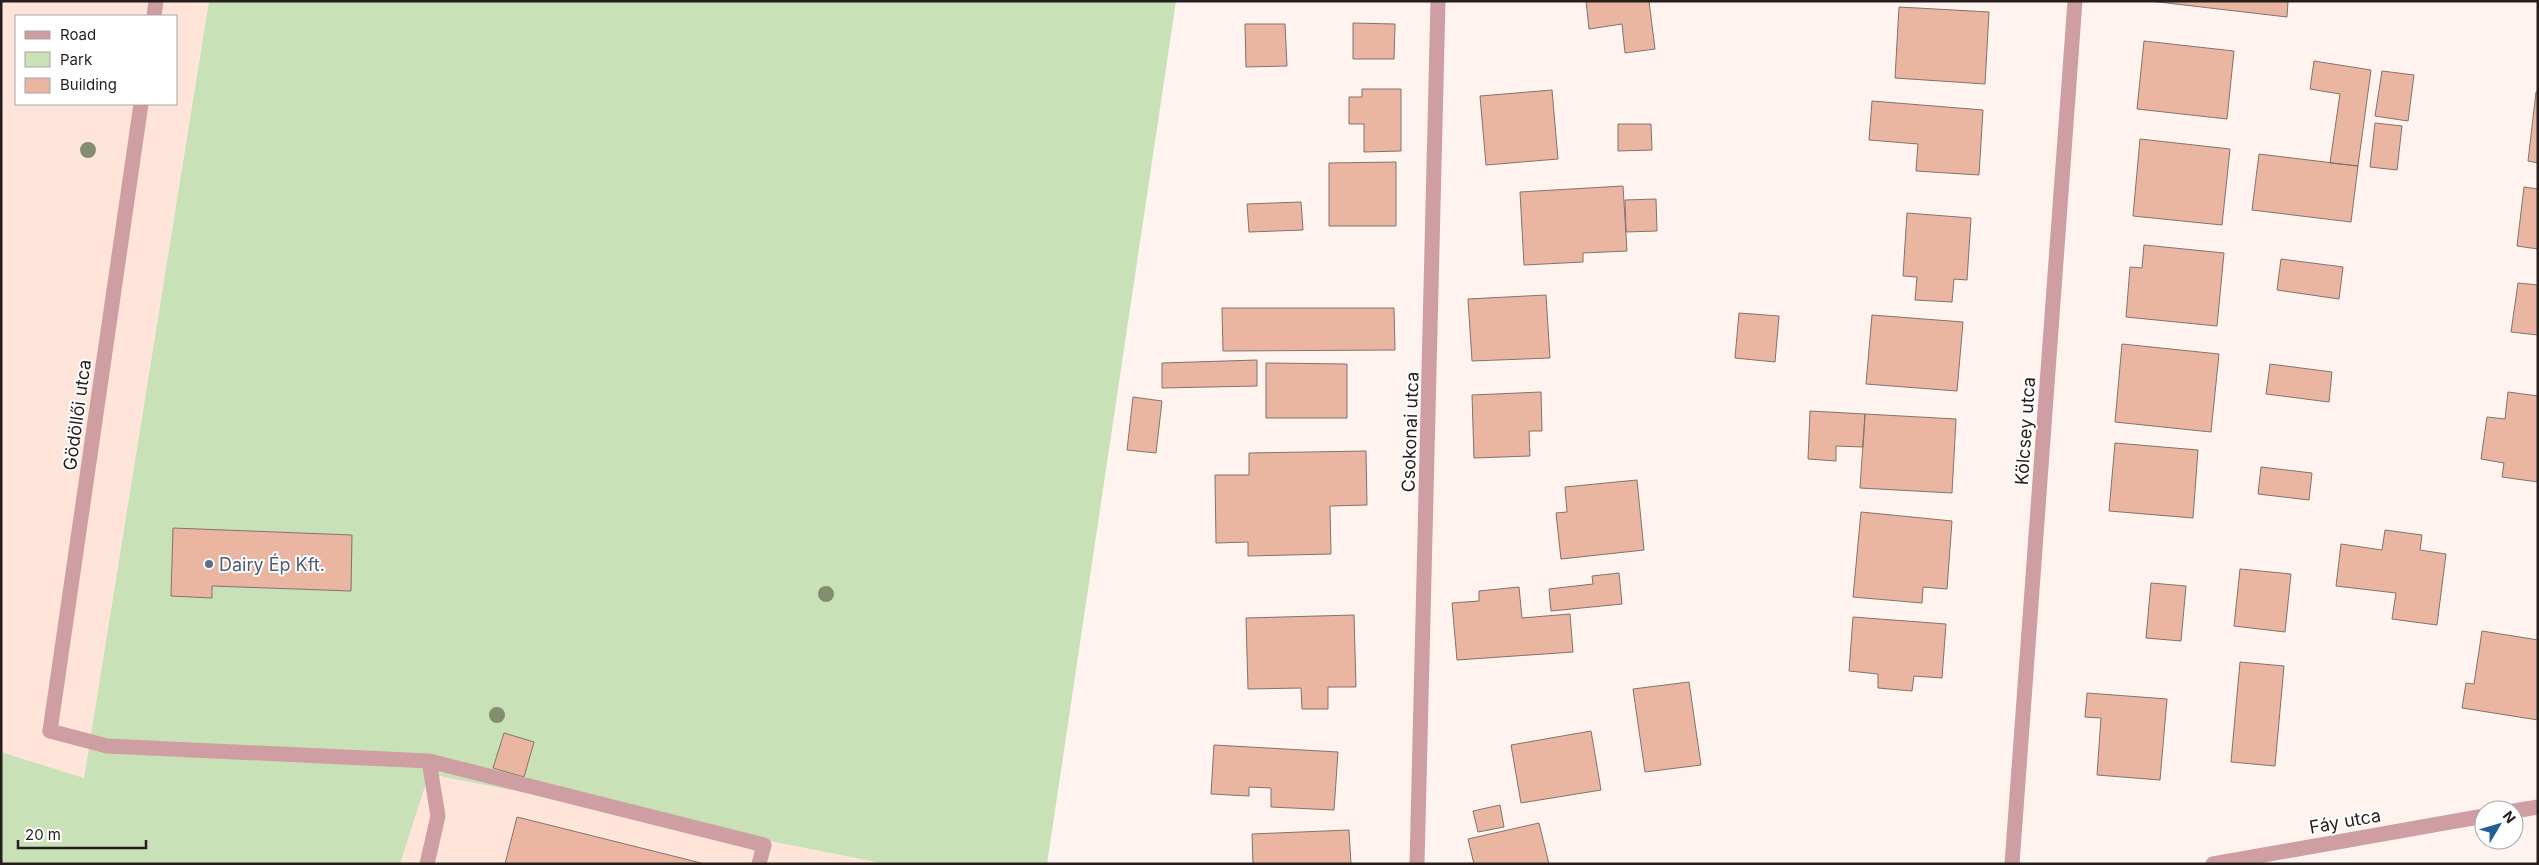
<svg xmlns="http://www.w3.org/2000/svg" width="2539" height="865" viewBox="0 0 2539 865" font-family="Inter,sans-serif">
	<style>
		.built { fill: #ffe4da; fill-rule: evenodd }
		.green { fill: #c9e1b6 }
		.building { fill: #eab5a1; stroke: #83736d }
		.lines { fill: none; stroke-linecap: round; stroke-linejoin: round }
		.service { stroke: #cf9ea3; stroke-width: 15 }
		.minor { stroke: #cf9ea3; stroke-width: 15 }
		.tree { fill: #858d6f }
		.service-dot { fill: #5c6f8a; stroke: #fff; stroke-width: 2 }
		.labels { text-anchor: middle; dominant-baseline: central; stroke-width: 4; stroke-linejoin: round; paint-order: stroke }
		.street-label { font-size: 18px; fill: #251e1c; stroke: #fff }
		.service-label { font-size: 18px; fill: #4e5e75; stroke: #fff; text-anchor: start }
	</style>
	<rect width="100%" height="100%" fill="#fef3ef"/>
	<!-- built -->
	<path class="built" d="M1 1H209L84 778 1 752ZM16 16H176V104H16Z
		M429 774 886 864H400Z"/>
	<!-- green -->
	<path class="green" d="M209 1H1176L1047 864H886L429 774 400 864H1V752L84 778Z"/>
	<!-- building -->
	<path class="building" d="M1586 1H1649L1655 49 1625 53 1622 24 1589 29Z
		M2150 1H2288L2287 17Z
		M1899 7 1989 12 1985 84 1895 78Z
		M1353 23 1395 24 1394 59H1353Z
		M1245 24H1285L1287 66 1246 67Z
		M2144 41 2234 51 2227 119 2137 109Z
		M2314 61 2371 70 2358 166 2330 163 2340 94 2310 89Z
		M2382 71 2414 75 2408 121 2375 116Z
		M1362 89H1401V151L1364 152V124H1349V97H1362Z
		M1552 90 1558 159 1486 165 1480 96Z
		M2536 92H2538V163L2528 161Z
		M1872 101 1983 110 1979 175 1916 171 1918 144 1869 140Z
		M2375 123 2402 126 2397 170 2370 167Z
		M1618 124H1651L1652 150 1618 151Z
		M2140 139 2230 149 2222 225 2133 216Z
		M2259 154 2358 166 2351 222 2252 210Z
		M1396 162V226H1329V163Z
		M1623 186 1627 251 1583 253V262L1524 265 1520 192Z
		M2524 187 2538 189V249L2517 246Z
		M1656 199 1657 231 1626 232 1625 200Z
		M1301 202 1303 230 1249 232 1247 204Z
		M1907 213 1971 218 1967 280 1954 279 1952 302 1915 300 1917 277 1903 276Z
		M2144 245 2224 253 2217 326 2126 317 2130 267 2142 268Z
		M2281 259 2343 267 2339 299 2277 290Z
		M2518 283 2538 285V335L2511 332Z
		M1546 295 1550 358 1472 361 1468 299Z
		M1222 308H1394L1395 350 1223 351Z
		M1739 313 1779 316 1775 362 1735 358Z
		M1872 315 1963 322 1957 391 1866 384Z
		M2122 344 2219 354 2211 432 2115 422Z
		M1257 360V386L1162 388V363Z
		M1266 363 1347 364V418H1266Z
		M2270 364 2332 372 2329 402 2266 394Z
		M1541 392 1542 431H1529L1530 456 1474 458 1472 395Z
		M2508 392 2538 396V482L2502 477 2504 463 2481 459 2487 417 2505 419Z
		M1133 397 1162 401 1156 453 1127 450Z
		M1810 411 1865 414 1863 447 1836 446V461L1808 459Z
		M1865 414 1956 419 1952 493 1860 488Z
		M2115 443 2198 450 2193 518 2109 511Z
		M1366 451 1367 505 1330 506 1331 554 1248 556V542L1216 543 1215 475H1249V453Z
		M2261 467 2312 473 2309 500 2258 494Z
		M1637 480 1644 550 1561 559 1556 513 1567 512 1565 487Z
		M1861 512 1952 521 1947 589 1923 587 1922 603 1853 597Z
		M173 528 352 535 351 591 212 586V598L171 596Z
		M2385 530 2422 535 2420 550 2446 554 2437 625 2392 619 2396 593 2336 586 2341 544 2382 550Z
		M2240 569 2291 574 2285 632 2234 626Z
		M1619 573 1622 604 1551 611 1549 589 1593 584 1592 576Z
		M2151 583 2186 586 2181 641 2146 638Z
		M1519 587 1522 618 1570 614 1573 652 1457 660 1452 603 1479 601V591Z
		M1354 615 1356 687H1328V709H1302L1301 688 1248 689 1246 618Z
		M1853 617 1946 624 1942 678 1914 676 1912 691 1878 688V674L1849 671Z
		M2482 631 2538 640V720L2462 708 2466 683 2474 684Z
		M2240 662 2284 666 2275 766 2231 762Z
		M1689 682 1701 765 1645 772 1633 689Z
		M2087 693 2167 699 2160 780 2097 775 2101 718 2085 717Z
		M1591 731 1601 790 1521 803 1511 745Z
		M504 733 534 742 524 777 493 768Z
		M1214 745 1338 752 1334 810 1271 807V788L1249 787V796L1211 794Z
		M1500 805 1504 827 1478 832 1473 811Z
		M517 817 705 864H505Z
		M1539 823 1549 864H1474L1468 839Z
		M1349 830 1351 864H1253L1252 834Z"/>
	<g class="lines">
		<!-- service -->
		<path class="service" d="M50 731 107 746 429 761 764 845 759 864
			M427 864 438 816 429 761"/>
		<!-- minor -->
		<path class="minor" d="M154 16 156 1
			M50 731 141 104
			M2514 811 2538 807
			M1417 864 1438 1
			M2012 864 2075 1
			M2213 864 2484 816"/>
	</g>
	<!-- trees -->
	<g class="tree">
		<circle cx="88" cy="150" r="8"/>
		<circle cx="826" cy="594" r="8"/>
		<circle cx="497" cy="715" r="8"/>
	</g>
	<!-- markers -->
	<circle class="service-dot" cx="209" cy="564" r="5"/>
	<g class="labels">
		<!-- street labels -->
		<g class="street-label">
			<text transform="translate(77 415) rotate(-82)">Gödöllői utca</text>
			<text transform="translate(2025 431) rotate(-86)">Kölcsey utca</text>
			<text transform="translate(1410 432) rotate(-88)">Csokonai utca</text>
			<text transform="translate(2345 821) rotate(-10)">Fáy utca</text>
		</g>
		<!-- service labels -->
		<g class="service-label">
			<text x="219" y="564">Dairy Ép Kft.</text>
		</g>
	</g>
	<!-- border -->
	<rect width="2539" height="865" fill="none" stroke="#251e1c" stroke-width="5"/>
	<!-- legend -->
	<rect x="15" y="15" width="162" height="90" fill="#ffffff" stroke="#a8a5a4"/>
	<rect x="25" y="31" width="25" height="8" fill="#cf9ea3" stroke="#a8a5a4"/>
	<text x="60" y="40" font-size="15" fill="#251e1c">Road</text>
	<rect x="25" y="52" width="25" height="15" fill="#c9e1b6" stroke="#a8a5a4"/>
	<text x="60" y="65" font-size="15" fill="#251e1c">Park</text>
	<rect x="25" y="78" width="25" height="15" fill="#eab5a1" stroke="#a8a5a4"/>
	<text x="60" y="90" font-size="15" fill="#251e1c">Building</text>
	<!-- north arrow -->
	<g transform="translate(2499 825) rotate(52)"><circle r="24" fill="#ffffff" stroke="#a8a5a4"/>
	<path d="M0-4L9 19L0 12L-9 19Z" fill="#226197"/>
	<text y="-8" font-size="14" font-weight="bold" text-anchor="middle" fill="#251e1c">N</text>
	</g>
	<!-- scale -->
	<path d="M18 840v8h128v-8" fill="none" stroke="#251e1c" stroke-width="2.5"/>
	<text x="25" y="840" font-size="15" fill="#251e1c" stroke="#ffffff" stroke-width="4" paint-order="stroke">20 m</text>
</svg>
